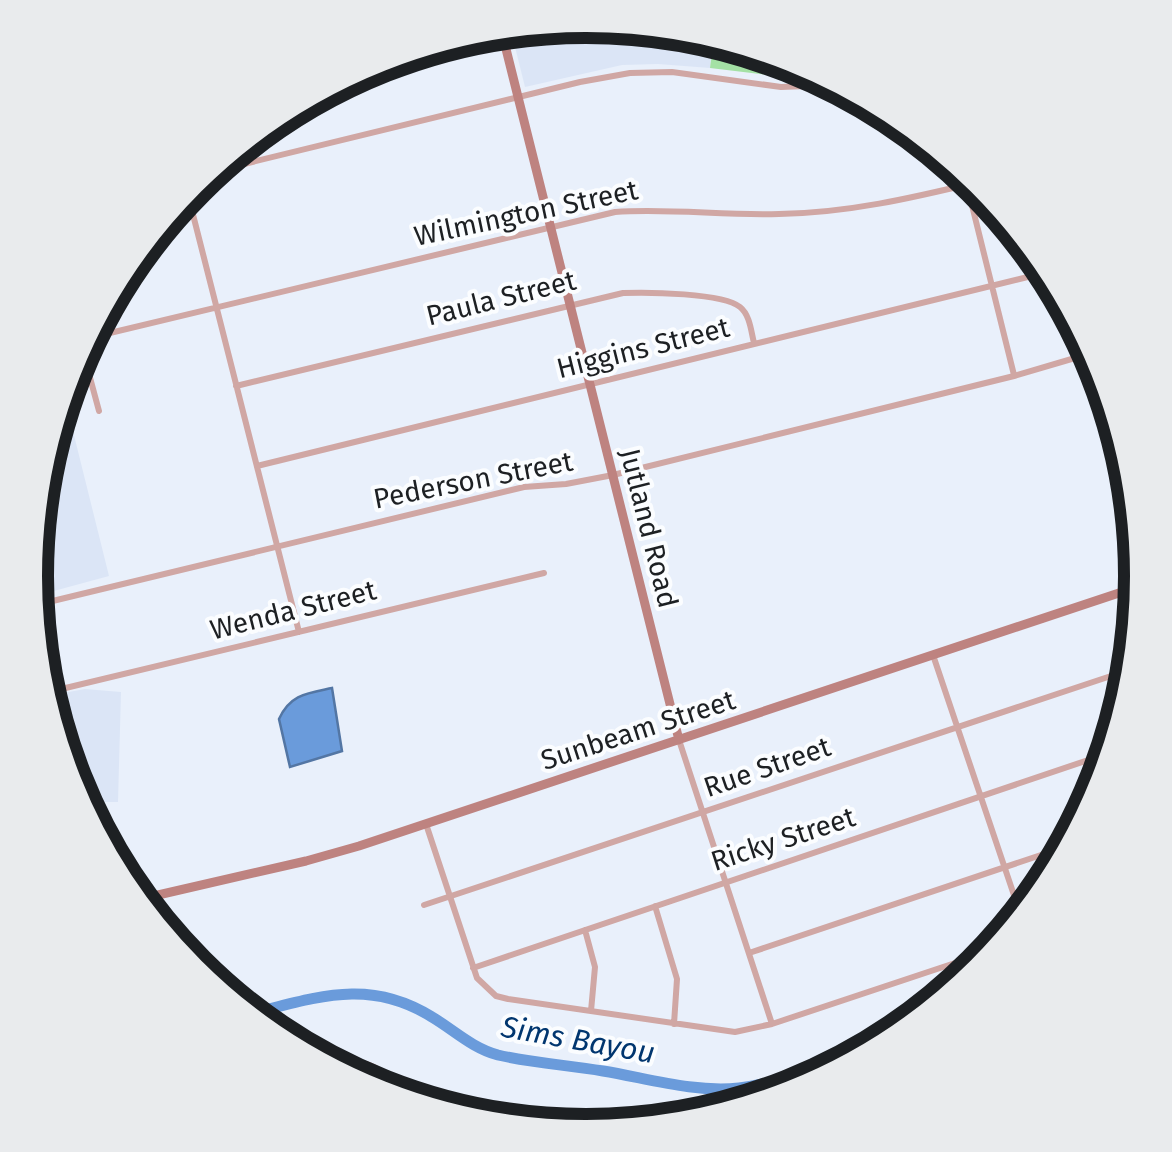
<svg xmlns="http://www.w3.org/2000/svg" width="1172" height="1152" viewBox="0 0 1172 1152" font-family="'Fira Sans',sans-serif">
	<style>
		.built { fill: #dbe5f6 }
		.green { fill: #a4e1a5 }
		.water { fill: #6a9bdb; stroke: #5376a4; stroke-width: 2.5 }
		.lines { fill: none; stroke-linecap: round; stroke-linejoin: round }
		.river { stroke: #6a9bdb; stroke-width: 11 }
		.street { stroke: #d0a7a4; stroke-width: 6 }
		.secondary { stroke: #be8380; stroke-width: 9 }
		.labels { text-anchor: middle; dominant-baseline: central; stroke-width: 8; stroke-linejoin: round; paint-order: stroke }
		.street-label { font-size: 28px; fill: #1d2023; stroke: #fbfdff }
		.water-label { font-size: 30px; font-style: italic; fill: #01366f; stroke: #fbfdff }
		.rim { fill: none; stroke: #1d2023; stroke-width: 12 }
	</style>
	<rect width="100%" height="100%" fill="#e9f0fb"/>
	<!-- built -->
	<path class="built" d="M587 20 713 45 710 68 658 64 622 65 525 87 512 35Z
		M65 399 109 576 39 595 32 567Z
		M85 689 121 692 118 802H81L72 788 57 714 58 694Z"/>
	<!-- green -->
	<path class="green" d="M713 45 799 63 819 75 792 78 710 68Z"/>
	<!-- water -->
	<path class="water" d="M332 688 342 751 290 767 279 719C290 694 308 693 332 688Z"/>
	<g class="lines">
		<!-- river -->
		<path class="river" d="M257 1012C321 996 371 979 432 1017 454 1030 472 1048 498 1055 532 1063 568 1065 603 1071 646 1078 695 1093 739 1088 774 1084 808 1071 842 1061"/>
		<!-- street -->
		<path class="street" d="M207 173 580 82 630 73 672 72 781 87 832 85
			M964 173 1014 375
			M187 191 299 632
			M89 338 615 212C670 208 724 216 779 214 847 213 912 198 978 182
			M82 348 99 411
			M236 386 623 293C647 292 723 293 740 307 750 315 751 331 754 343
			M257 466 1040 274
			M36 605 524 487 566 484 613 475 1014 376 1092 353
			M933 655 1019 910
			M53 691 544 573
			M679 740 772 1024
			M426 824 477 978 496 996 508 999 735 1032 772 1024 991 951
			M424 905 1123 672
			M655 906 677 979 674 1024
			M585 930 595 967 591 1011
			M749 953 1059 849
			M473 968 1106 754
			M336 1065C367 1058 385 1067 400 1095"/>
		<!-- secondary -->
		<path class="secondary" d="M503 37 679 740
			M145 898 306 861 359 846 1140 586"/>
	</g>
	<g class="labels">
		<!-- street labels -->
		<g class="street-label">
			<text transform="translate(526 213) rotate(-12)">Wilmington Street</text>
			<text transform="translate(501 298) rotate(-14)">Paula Street</text>
			<text transform="translate(643 348) rotate(-14)">Higgins Street</text>
			<text transform="translate(473 480) rotate(-11)">Pederson Street</text>
			<text transform="translate(649 528) rotate(76)">Jutland Road</text>
			<text transform="translate(293 610) rotate(-14)">Wenda Street</text>
			<text transform="translate(638 730) rotate(-18)">Sunbeam Street</text>
			<text transform="translate(767 767) rotate(-19)">Rue Street</text>
			<text transform="translate(783 839) rotate(-18)">Ricky Street</text>
		</g>
		<!-- water labels -->
		<g class="water-label">
			<text transform="translate(578 1040) rotate(10)">Sims Bayou</text>
		</g>
	</g>
	<!-- crop -->
	<path d="M0 0H1172V1152H0ZM48 576a538 538 0 1 1 1076 0a538 538 0 1 1-1076 0Z" fill="#e9ebed" fill-rule="evenodd"/>
	<path class="rim" d="M48 576a538 538 0 1 1 1076 0a538 538 0 1 1-1076 0Z"/>
</svg>
